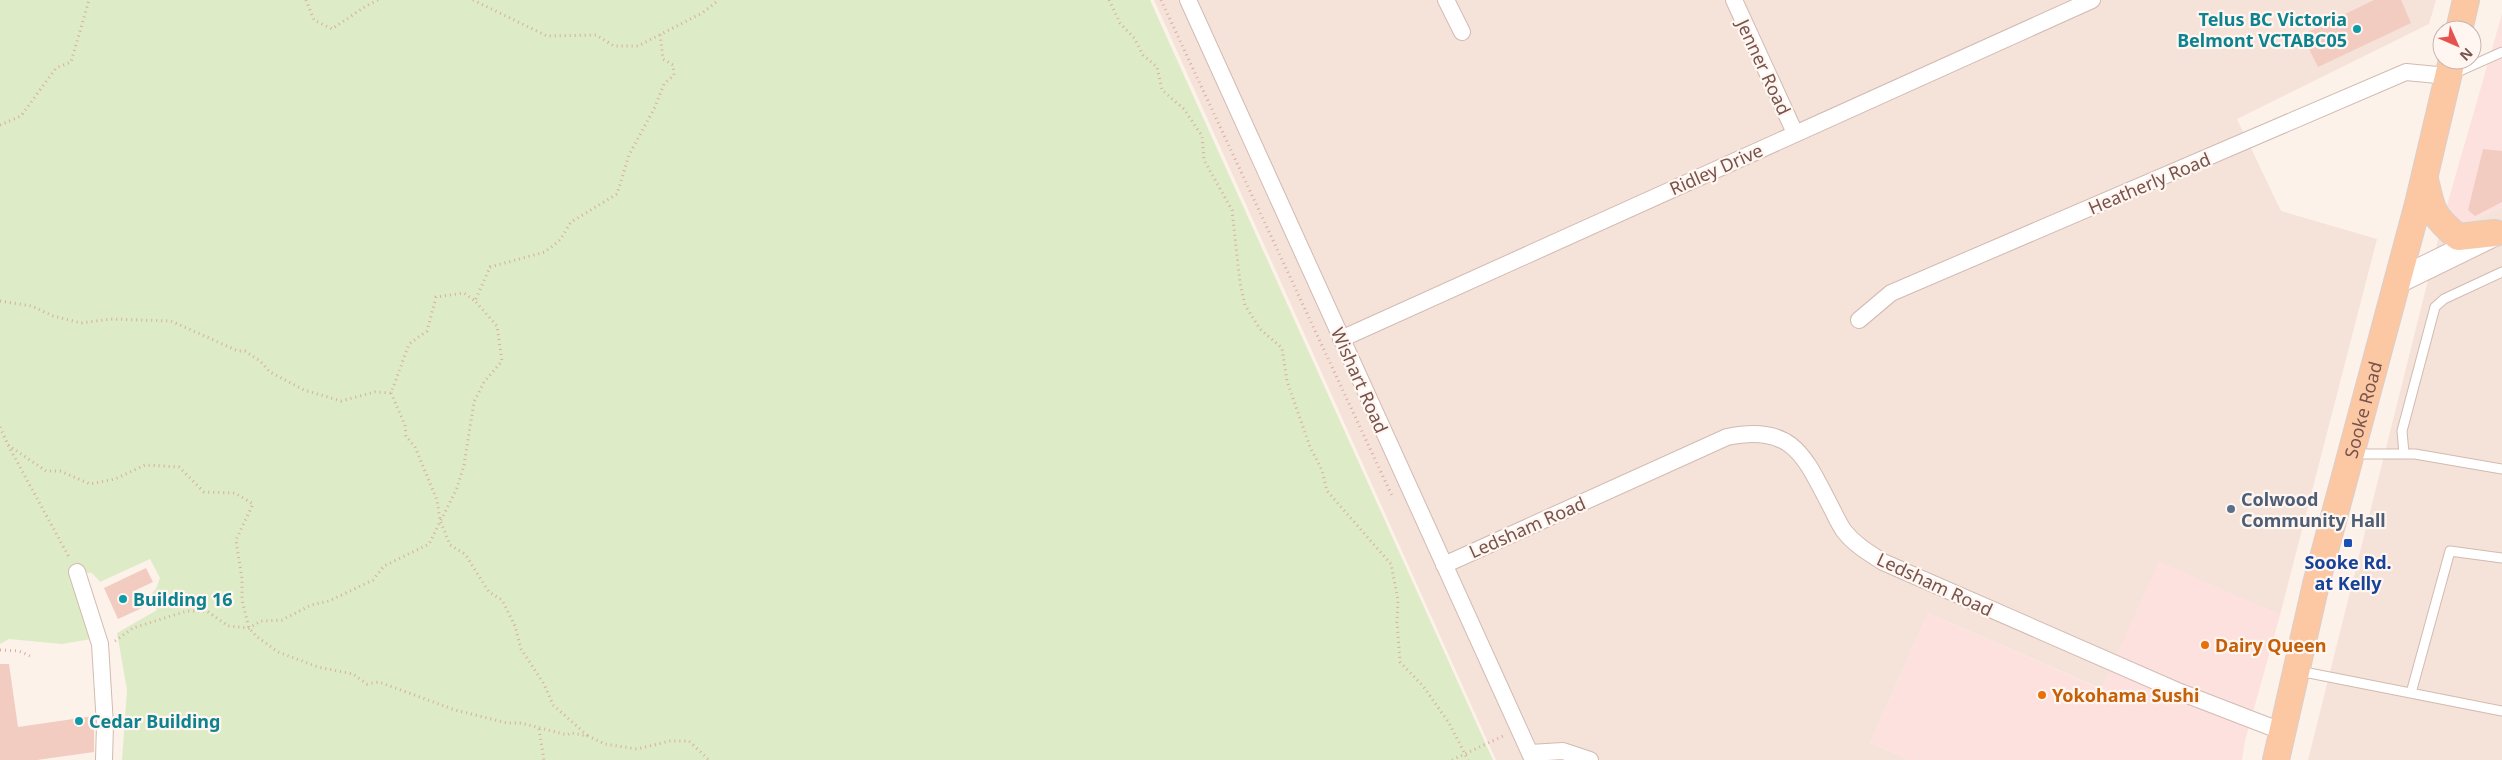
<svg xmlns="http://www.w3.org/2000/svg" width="2502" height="760" viewBox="0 0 2502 760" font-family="'Noto Sans',sans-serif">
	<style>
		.residential { fill: #f5e2d8 }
		.commercial { fill: #fde1de }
		.green { fill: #ddebc7 }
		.building { fill: #f2cbc1 }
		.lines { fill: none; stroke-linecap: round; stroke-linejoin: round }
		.lane-casing { stroke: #d2bab1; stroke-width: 11 }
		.street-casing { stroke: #d2bab1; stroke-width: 18 }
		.secondary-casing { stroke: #d7bab1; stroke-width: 26 }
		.primary-casing { stroke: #d9cfcd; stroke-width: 28 }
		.path { stroke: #d8ada3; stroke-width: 3; stroke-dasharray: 1 4; stroke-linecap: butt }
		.lane { stroke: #fff; stroke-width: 9 }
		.street { stroke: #fff; stroke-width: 16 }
		.secondary { stroke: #fff; stroke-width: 24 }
		.primary { stroke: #fbc8a3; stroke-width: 26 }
		.culture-dot { fill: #0f9aa8; stroke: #fff6f1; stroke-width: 2 }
		.service-dot { fill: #5c6f8a; stroke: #fff6f1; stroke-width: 2 }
		.transit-dot { fill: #1a4fb4; stroke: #fff6f1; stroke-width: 2 }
		.food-dot { fill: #e8710a; stroke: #fff6f1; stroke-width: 2 }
		.labels { text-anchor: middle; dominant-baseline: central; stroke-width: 4.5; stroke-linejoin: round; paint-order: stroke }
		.culture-label { font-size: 18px; font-weight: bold; fill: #0d838f; stroke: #fff6f1; text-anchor: start }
		.street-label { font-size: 18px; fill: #78534c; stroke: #fff6f1 }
		.service-label { font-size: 18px; font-weight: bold; fill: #4e5e75; stroke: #fff6f1; text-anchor: start }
		.transit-label { font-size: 18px; font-weight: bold; fill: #164399; stroke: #fff6f1 }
		.food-label { font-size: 18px; font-weight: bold; fill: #c56008; stroke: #fff6f1; text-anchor: start }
	</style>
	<rect width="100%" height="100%" fill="#fdf2ea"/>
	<!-- residential -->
	<path class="residential" d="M1154 0H2436L2429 24 2237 119 2281 211 2377 239 2280 615 2159 562 2102 689 1928 613 1870 743 1910 760H1496Z
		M2502 207V760H2308L2445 212 2463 225Z"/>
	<!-- commercial -->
	<path class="commercial" d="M2502 14V207L2463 225 2445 212Z
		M2159 561 2280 615 2245 741 2242 760H1910L1870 743 1928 613 2101 689Z"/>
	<!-- green -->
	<path class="green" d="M0 0H1150L1493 760H122L127 690 117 633 157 610 148 597 156 589 160 578 150 559 100 582 92 573 77 572 69 576 91 639 62 644 9 639 0 644Z"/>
	<!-- building -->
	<path class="building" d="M2374 0H2401L2411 23 2318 67 2302 35Z
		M2483 149 2502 151V202L2475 216 2468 210Z
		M146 568 153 582 134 591 142 608 118 619 104 588Z
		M0 664H9L18 727 94 716V752L37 760H0Z"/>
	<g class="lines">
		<defs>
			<path id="lane" d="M2453 74 2502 52
				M2354 454H2415L2502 469
				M2404 454 2402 431 2435 307 2444 299 2502 272
				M2299 671 2502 711
				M2411 693 2450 551 2502 558"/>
			<path id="street" d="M1188 0 1533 760
				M1446 0 1462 32
				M1734 0 1795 133
				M1859 320 1891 293 2406 72 2448 76
				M1341 339 2092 0
				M1444 565 1727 437C1794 424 1804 456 1831 507 1835 515 1839 524 1844 531 1855 545 1869 553 1883 562L2180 692 2281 731
				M77 572 100 644 105 725 104 760
				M1530 753 1563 751 1590 760"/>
			<path id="secondary" d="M2398 281 2490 236"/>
			<g id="primary">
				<path d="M2459 30 2466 0"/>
				<path d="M2425 179C2432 210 2432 216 2458 237L2495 233"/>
				<path id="s1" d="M2276 760 2316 584 2418 204 2452 60"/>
			</g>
		</defs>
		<!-- lane casing -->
		<use href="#lane" class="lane-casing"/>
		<!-- street casing -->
		<use href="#street" class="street-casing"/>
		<!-- secondary casing -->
		<use href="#secondary" class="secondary-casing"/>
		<!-- primary casing -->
		<use href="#primary" class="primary-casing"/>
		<!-- path -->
		<path class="path" d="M306 0 314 20 332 29 366 6 378 0
			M473 0 547 36 596 35 614 46H638L702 13 719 0
			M1109 0 1120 23 1134 38 1143 55 1157 67 1162 90 1184 109 1202 136 1204 160 1232 210 1240 283 1245 305 1260 329 1282 348 1287 381 1310 447 1322 470 1327 491 1391 564 1398 600 1397 622 1400 662 1423 686 1449 723 1468 760
			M1161 0 1393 498
			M0 125 21 116 56 68 71 62 89 0
			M0 301 32 306 53 316 81 323 111 319 171 321 238 351H245L260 361 270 372 304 390 341 401 375 392 391 393 409 344 427 331 436 297 464 293 475 301 490 267 545 252 560 240 571 222 617 194 629 155 655 107 664 84 674 75 673 65 663 59 660 34
			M391 393 405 425 406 436 415 447 437 500 440 520 450 545 465 554 489 592 502 600 515 626 521 649 544 684 553 705 588 736
			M0 427 8 445 70 559
			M8 445 46 471H60L90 484 115 479 145 465 179 467 204 492 235 493 253 504 236 540 242 579V600L249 628 256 636 278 652 318 667 353 674 367 684 379 682 455 710 507 723H521L567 735 571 733 588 736 605 744 637 749 670 741H689L709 760
			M115 641 133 628 187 611H207L228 626 249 628 261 621 282 620 311 605 329 601 373 580 384 566 429 544 457 488 464 465 474 402 484 382 502 361 497 326 475 301
			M0 650 19 651 30 656
			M539 729 544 760
			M1452 760 1505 735"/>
		<!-- lane -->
		<use href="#lane" class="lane"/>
		<!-- street -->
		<use href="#street" class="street"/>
		<!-- secondary -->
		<use href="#secondary" class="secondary"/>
		<!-- primary -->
		<use href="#primary" class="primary"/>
	</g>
	<!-- markers -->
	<g class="culture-dot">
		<circle cx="2357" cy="29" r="5"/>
		<circle cx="123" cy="599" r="5"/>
		<circle cx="79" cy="721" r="5"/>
	</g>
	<circle class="service-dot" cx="2231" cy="509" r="5"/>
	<rect class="transit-dot" x="2343" y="538" width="10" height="10" rx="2.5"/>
	<g class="food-dot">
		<circle cx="2205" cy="645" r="5"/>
		<circle cx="2042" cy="695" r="5"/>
	</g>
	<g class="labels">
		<!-- culture labels -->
		<g class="culture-label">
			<text x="2347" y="19" text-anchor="end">Telus BC Victoria<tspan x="2347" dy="21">Belmont VCTABC05</tspan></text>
			<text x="133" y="599">Building 16</text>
			<text x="89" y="721">Cedar Building</text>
		</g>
		<!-- street labels -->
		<g class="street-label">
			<text transform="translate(1764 67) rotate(65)">Jenner Road</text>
			<text transform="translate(1716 169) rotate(-24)">Ridley Drive</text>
			<text transform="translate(2149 183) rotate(-23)">Heatherly Road</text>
			<text transform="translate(1360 380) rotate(66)">Wishart Road</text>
			<text stroke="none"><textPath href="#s1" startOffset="361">Sooke Road</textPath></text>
			<text transform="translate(1527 527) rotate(-24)">Ledsham Road</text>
			<text transform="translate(1935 584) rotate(25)">Ledsham Road</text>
		</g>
		<!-- service labels -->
		<g class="service-label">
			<text x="2241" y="499">Colwood<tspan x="2241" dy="21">Community Hall</tspan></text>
		</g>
		<!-- transit labels -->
		<g class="transit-label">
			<text x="2348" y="562">Sooke Rd.<tspan x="2348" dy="21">at Kelly</tspan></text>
		</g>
		<!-- food labels -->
		<g class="food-label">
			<text x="2215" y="645">Dairy Queen</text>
			<text x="2052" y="695">Yokohama Sushi</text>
		</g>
	</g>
	<!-- north arrow -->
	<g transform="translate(2457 45) rotate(135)"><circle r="24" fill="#fff6f1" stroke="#c9b5af"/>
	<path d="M0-4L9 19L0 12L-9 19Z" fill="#e6534f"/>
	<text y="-8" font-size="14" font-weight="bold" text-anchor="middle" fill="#78534c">N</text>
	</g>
</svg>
